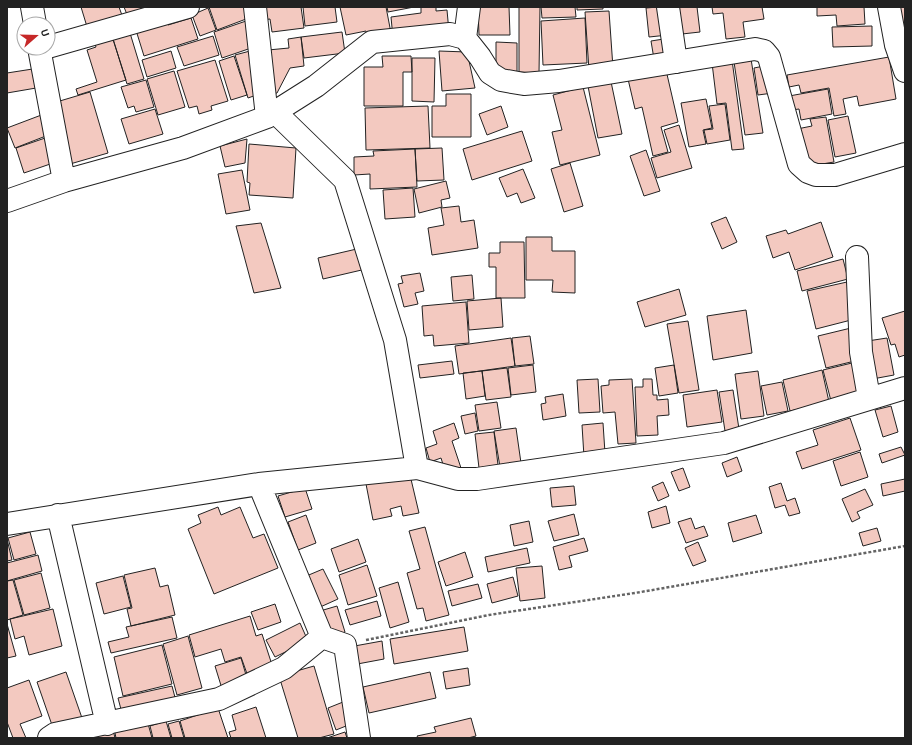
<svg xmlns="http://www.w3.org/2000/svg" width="912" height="745" viewBox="0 0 912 745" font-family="'Alegreya Sans',sans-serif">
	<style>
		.building { fill: #f3c9c0; stroke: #222 }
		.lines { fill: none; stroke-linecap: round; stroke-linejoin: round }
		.minor-casing { stroke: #222; stroke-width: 24 }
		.path { stroke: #646464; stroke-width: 2.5; stroke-dasharray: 3 2; stroke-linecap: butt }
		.minor { stroke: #fff; stroke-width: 22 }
	</style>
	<rect width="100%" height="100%" fill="#fff"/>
	<!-- building -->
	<path class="building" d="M81 7H119L123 18 88 30Z
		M124 7H154L128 17Z
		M209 7H251L254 16 217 30Z
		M261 7H301L304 28 272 32 270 19 262 20Z
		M303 7H335L337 22 305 26Z
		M340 7H386L391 33 368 37 366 31 346 35Z
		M387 7H414L388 12Z
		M421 7H436V11L447 10 449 32 393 38 391 17 421 13Z
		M478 7H509L510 35H479Z
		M519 7H540L539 73 519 72Z
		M541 7H575L576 17 542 18Z
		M577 7H603V9L577 10Z
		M658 7 668 35 649 37 646 8Z
		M670 7H697L700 32 673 35Z
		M712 7H762L764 19 743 22 745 37 726 39 723 13 713 14Z
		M817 7H864L865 24 837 26 836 15 817 16Z
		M893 7H905V41Z
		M208 8 216 30 200 36 192 15Z
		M609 11 613 68 589 70 585 12Z
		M166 17 168 25 191 18 198 39 144 56 135 27Z
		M585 18 587 63 543 65 541 21Z
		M249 20 257 46 222 58 214 32Z
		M872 26V46L833 47 832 27Z
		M342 32 345 53 304 58 301 37Z
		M111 33 126 80 78 95 76 89 97 82 87 50 96 47 93 38Z
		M130 33 144 79 127 84 113 39Z
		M213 36 219 55 184 66 177 47Z
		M301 37 304 66 290 68 277 93 273 94 268 50 289 48 288 39Z
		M670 38 674 56 654 59 651 41Z
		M496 42 517 43V72H496Z
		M171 51 176 68 147 77 142 60Z
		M250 51 262 93 248 98 235 55Z
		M439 51 467 52 475 88 442 91Z
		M234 56 247 95 231 100 219 61Z
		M382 56H411L412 72H403V106H364V67H383Z
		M889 57 896 99 859 106 857 96 843 99 846 114 834 116 829 88 801 93 799 85 789 87 787 75Z
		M412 58H435L434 102 412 101Z
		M751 59 763 133 745 135 734 62Z
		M215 60 228 101 211 106 212 110 199 114 197 106 189 108 177 71Z
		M732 60 744 149 732 150 726 103 717 104 712 63Z
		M769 65 773 93 758 95 754 68Z
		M39 68 42 87 7 93V73Z
		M666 70 678 122 661 127 668 152 653 156 642 107 635 109 628 79Z
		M174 71 185 107 158 115 147 79Z
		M610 77 622 134 598 138 587 81Z
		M146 80 154 107 136 112 134 106 128 108 121 87Z
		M583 87 600 155 560 165 552 132 562 130 553 95Z
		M828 89 832 114 801 120 799 109 792 110 789 96Z
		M90 92 108 153 70 164 53 103Z
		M446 94H471V137H432V106H446Z
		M706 99 712 128 703 130 706 144 689 147 681 103Z
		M725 104 730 140 707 144 704 130 713 129 709 106Z
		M428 106 430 148 366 150 365 108Z
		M501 106 508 127 487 135 479 114Z
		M155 109 163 134 129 144 121 119Z
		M44 114 51 134 15 148 7 128Z
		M848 116 856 153 835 157 828 120Z
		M826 117 834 162 804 167 797 129 812 126 810 119Z
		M679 125 692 168 657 178 651 158 671 152 664 130Z
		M522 131 532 161 472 180 463 149Z
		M51 136 59 161 24 173 16 148Z
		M247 139 245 163 225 167 220 146Z
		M249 144 296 148 293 198 249 195 250 183 247 182Z
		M442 148 444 180 417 181 415 149Z
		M415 149 417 187 370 189V174L354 175V157L374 156 373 151Z
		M646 150 660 191 644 196 630 156Z
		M570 163 583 206 564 212 551 169Z
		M523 169 535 198 521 203 517 193 507 197 499 178Z
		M242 170 250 210 226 214 218 174Z
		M446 181 450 198 441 200 442 207 419 213 414 189Z
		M413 188 415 217 385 219 383 190Z
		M459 206 461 222 474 220 478 248 432 255 428 228 444 225 441 208Z
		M726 217 737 242 722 249 711 223Z
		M821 222 833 257 795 270 789 252 773 258 766 236 786 230 788 234Z
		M261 223 281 288 254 293 236 226Z
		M526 237H552V251H575V293L552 292 553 280H526Z
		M500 242H524L525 298H496V267H489V253H500Z
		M361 248 366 269 323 279 318 258Z
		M843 259 848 279 802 291 797 271Z
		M420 273 424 291 415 293 418 304 404 307 398 284 403 283 401 276Z
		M472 275 474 299 453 301 451 277Z
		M847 282 855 319 816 329 807 291Z
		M679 289 686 315 645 327 637 302Z
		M501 298 503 327 469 330 467 301Z
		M466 302 469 343 434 346 433 335 424 336 422 306Z
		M746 310 752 353 713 360 707 316Z
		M905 311V355L899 357 895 344 891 345 882 318Z
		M688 321 699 390 679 393 667 324Z
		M851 328 859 360 826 368 818 336Z
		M530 336 534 364 515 366 512 338Z
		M511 338 515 366 459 374 455 346Z
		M887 338 894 375 867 380 861 342Z
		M452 361 454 374 420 378 418 365Z
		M856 362 864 392 831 401 823 370Z
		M533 365 536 392 511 395 508 368Z
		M674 365 678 393 659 396 655 368Z
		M507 368 511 397 486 400 482 371Z
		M822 370 829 402 790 411 783 380Z
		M482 371 485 396 466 399 463 373Z
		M758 371 764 416 741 419 735 374Z
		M598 379 600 412 579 413 577 380Z
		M632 379 636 443 618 444 615 412 603 413 601 386 609 385V380Z
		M643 379H652L653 395H657V400L668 399 669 415 657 416 658 435 637 436 635 387H643Z
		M782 382 788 411 767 415 761 386Z
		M717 390 722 422 687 427 683 395Z
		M733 390 739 429 725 431 719 392Z
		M563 394 566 416 543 420 541 404 546 403 545 397Z
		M497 402 501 428 479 431 475 405Z
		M891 406 898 432 883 437 875 410Z
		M475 413 478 431 465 434 461 416Z
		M850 418 861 450 802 469 796 452 818 445 813 430Z
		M454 423 459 438 452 441 461 468 446 474 441 458 430 462 426 448 437 444 433 431Z
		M603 423 605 453 584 457 582 425Z
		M516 428 521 463 500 467 494 431Z
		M494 432 498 465 479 468 475 434Z
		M901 447 905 455 882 463 879 454Z
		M860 452 868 477 841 486 833 461Z
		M737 457 742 471 727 477 722 463Z
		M683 468 690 487 679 491 671 472Z
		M410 475 419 513 403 516 401 506 390 509 392 516 373 520 366 484Z
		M905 479V491L883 496 881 484Z
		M663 482 669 496 658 501 652 487Z
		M781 483 787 501 795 498 800 513 789 516 785 505 775 508 769 487Z
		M574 486 576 505 552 507 550 488Z
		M305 488 312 509 285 517 278 496Z
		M865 489 873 505 857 512 860 518 852 522 842 499Z
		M666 506 670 523 652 528 648 512Z
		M218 507 221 515 240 507 253 538 264 534 278 568 214 594 188 529 201 523 198 515Z
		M574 514 579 535 554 541 548 521Z
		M306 515 316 543 298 550 288 522Z
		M756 515 762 533 733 542 728 523Z
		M691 518 695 529 704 526 708 536 686 543 678 522Z
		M529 521 533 542 514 546 510 525Z
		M425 527 449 615 426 621 423 608 417 609 407 573 420 569 409 531Z
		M877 528 881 541 863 546 859 533Z
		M30 532 36 554 14 560 8 538Z
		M584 538 588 551 569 556 572 567 559 570 553 547Z
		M7 539 12 560 7 561Z
		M358 539 366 562 339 572 331 549Z
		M698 542 706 561 693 566 685 548Z
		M527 548 530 563 488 572 485 557Z
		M465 552 473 577 446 586 438 562Z
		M38 555 42 571 7 581V563Z
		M367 565 377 596 348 605 339 575Z
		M542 566 545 598 520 601 516 568Z
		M155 568 160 587 168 585 175 615 131 626 127 609 132 608 124 575Z
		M323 569 338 599 318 608 304 577Z
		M41 573 50 608 24 615 14 580Z
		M123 576 131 607 104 614 96 583Z
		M513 577 518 596 492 603 487 584Z
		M13 580 23 615 7 620V581Z
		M398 582 409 622 390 628 379 588Z
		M478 584 482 598 452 606 448 591Z
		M377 601 381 616 350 625 345 610Z
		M275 604 281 622 258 630 251 612Z
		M337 606 345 632 329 637 320 611Z
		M53 609 62 646 29 655 24 636 15 639 10 619Z
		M250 616 256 636 262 634 274 671 250 682 241 657 225 662 221 649 195 657 189 635Z
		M172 617 177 638 111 653 108 642 129 637 126 627Z
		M300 623 308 641 275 657 266 640Z
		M7 624 16 656 7 658Z
		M464 627 468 651 394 664 390 639Z
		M188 636 202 688 177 695 163 644Z
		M382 641 384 659 352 665 349 647Z
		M162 645 172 684 123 696 114 657Z
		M241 658 249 685 223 692 215 666Z
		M314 666 334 734 319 738H298L279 676Z
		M468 668 470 685 446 689 443 672Z
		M66 672 82 718 53 728 37 682Z
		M430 672 436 698 369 713 363 687Z
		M29 680 42 716 20 724 26 738H13L7 722V688Z
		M172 686 177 705 123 717 118 698Z
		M343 702 351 724 336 730 328 708Z
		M256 707 266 738H231L229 732 236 730 232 715Z
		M218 708 228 738H185L180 721Z
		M471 718 476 736 468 738H418L417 736 436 732 434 727Z
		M147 720 152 738H116L114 728Z
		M166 721 171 738H153L150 726Z
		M179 721 184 738H172L168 724Z
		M113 730 115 738H92V736Z
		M345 732 347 738H327Z"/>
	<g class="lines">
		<defs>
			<path id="minor" d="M32 7 35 24
				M255 7 267 117
				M668 7 676 62
				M889 7 896 45 905 71
				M465 38 469 7
				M48 47 188 7
				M39 48 64 181
				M275 112 345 180 395 340 417 468
				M7 201 64 181 183 148 267 117 316 86 372 42 450 34 465 38 480 57 490 73 501 80 524 84 559 81 755 49 764 51 769 57 799 164 808 172 816 175H835L905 154
				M857 257 861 352 869 398
				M259 484 322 637 345 645 359 738
				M58 515 107 724
				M7 524 259 484 417 468 458 479H477L724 443 905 388
				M49 738 55 734 219 699 284 668 322 637"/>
		</defs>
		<!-- minor casing -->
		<use href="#minor" class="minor-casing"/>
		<!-- path -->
		<path class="path" d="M366 640 489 615 641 592 905 546"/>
		<!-- minor -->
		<use href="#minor" class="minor"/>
	</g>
	<!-- border -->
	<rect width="912" height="745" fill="none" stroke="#222222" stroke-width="16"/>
	<!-- north arrow -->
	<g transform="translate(36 36) rotate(70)"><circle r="19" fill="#ffffff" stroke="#a7a7a7"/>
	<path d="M0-3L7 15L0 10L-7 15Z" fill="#c62828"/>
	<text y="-6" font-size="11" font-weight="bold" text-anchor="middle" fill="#222222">U</text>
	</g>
</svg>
